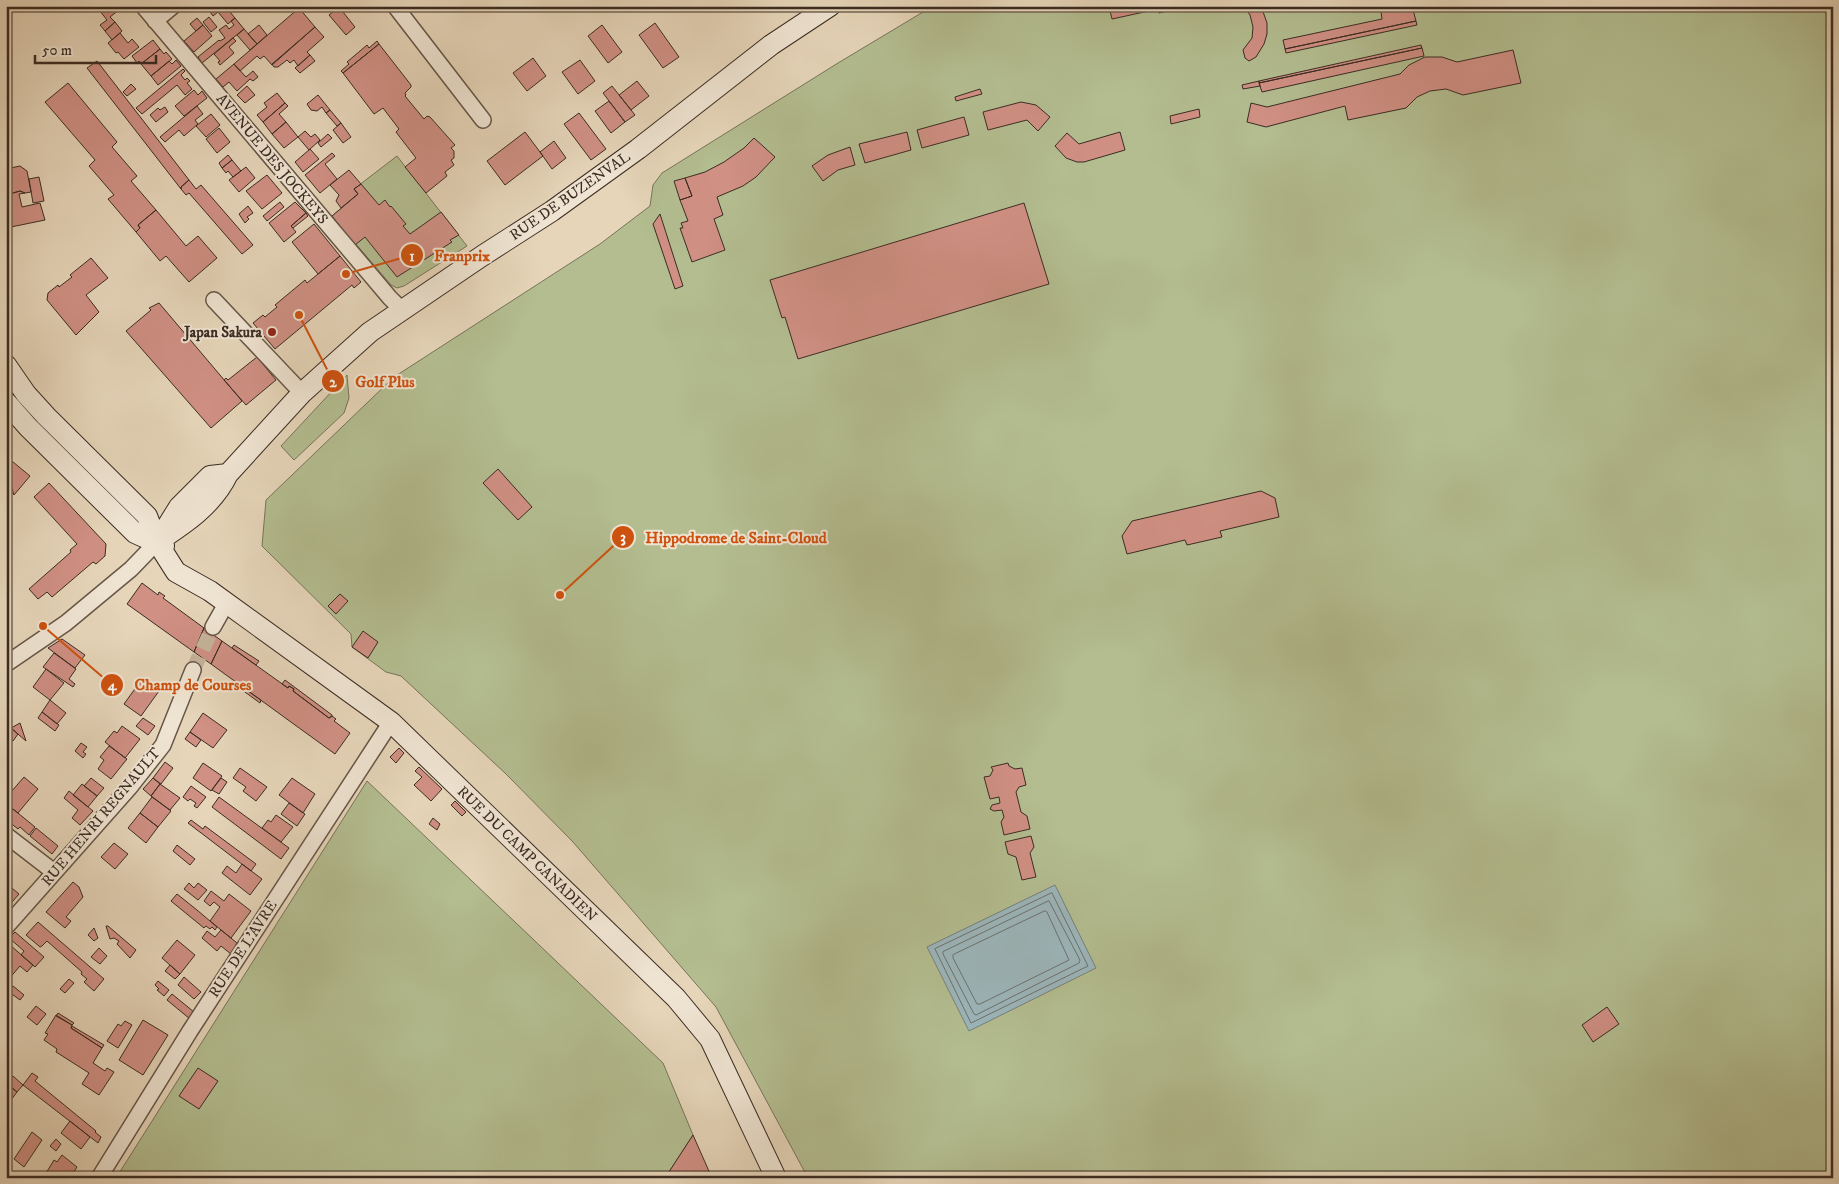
<svg xmlns="http://www.w3.org/2000/svg" width="1839" height="1184" viewBox="0 0 1839 1184" font-family="'IM FELL DW Pica',serif">
	<style>
		.green { fill: #b3bd90; stroke: #77745a }
		.water { fill: #9cb6bb; stroke: #757f7e }
		.lines { fill: none; stroke-linecap: round; stroke-linejoin: round }
		.shore { stroke: #6c716f; stroke-width: 1 }
		.building { fill: #d09084; stroke: #3b2c23 }
		.street-tunnel { stroke: #c4b39b; stroke-width: 15; stroke-dasharray: 15 8; stroke-linecap: butt }
		.street-casing { stroke: #665648; stroke-width: 18 }
		.secondary-casing { stroke: #3b2c23; stroke-width: 22 }
		.street { stroke: #efe4d2; stroke-width: 15 }
		.secondary { stroke: #efe4d2; stroke-width: 20 }
		.poi-dot { fill: #8f2418; stroke: #efe4d2; stroke-width: 2 }
		.labels { text-anchor: middle; dominant-baseline: central; stroke-width: 4; stroke-linejoin: round; paint-order: stroke }
		.street-label { font-size: 15px; fill: #3b2c23; stroke: #efe4d2 }
		.poi-label { font-size: 15px; font-weight: bold; fill: #3b2c23; stroke: #efe4d2; text-anchor: end }
		.leader { fill: none; stroke: #ce520f; stroke-width: 2 }
		.callout-dot { fill: #ce520f; stroke: #efe4d2; stroke-width: 2 }
		.mark-label { font-size: 15px; text-anchor: middle; font-weight: bold; fill: #fff }
		.callout-label { font-size: 16px; text-anchor: middle; font-weight: bold; fill: #ce520f; stroke: #efe4d2; stroke-width: 4; stroke-linejoin: round; paint-order: stroke }
	</style>
	<rect width="100%" height="100%" fill="#e6d5b9"/>
	<filter id="stains"><feTurbulence type="fractalNoise" baseFrequency=".004" numOctaves="4"/><feColorMatrix values="0 0 0 0 .2 0 0 0 0 .09 0 0 0 0 .02 0 0 0 .5 -.17"/></filter>
	<radialGradient id="worn" r=".72"><stop offset=".6" stop-color="#630" stop-opacity="0"/><stop offset="1" stop-color="#630" stop-opacity=".3"/></radialGradient>
	<!-- green -->
	<path class="green" d="M933 6H1833V1178H808L716 1007 573 842 506 774 401 676 386 672 352 647 351 634 262 546 266 500 394 377 600 244 650 206 653 185 662 173 838 63Z
		M397 156 467 246 404 286 397 288 391 285 332 216 358 194 354 189Z
		M347 375 349 398 344 413 294 460 281 446Z
		M367 781 663 1063 693 1135 665 1178H116Z"/>
	<!-- water -->
	<path class="water" d="M1055 885 1096 968 969 1031 927 947Z"/>
	<g class="lines">
		<!-- shore -->
		<path class="shore" d="M1052 893 1088 966 971 1023 935 949Z
			M1049 901 1080 960 1079 963 976 1015 974 1014 943 954V952Z
			M1045 911 1047 912 1069 960 980 1004H977L953 958V955Z"/>
	</g>
	<!-- building -->
	<path class="building" d="M96 6H124L110 17 115 22 105 31 100 25 107 20Z
		M206 6H225L235 18 228 24 218 12 213 16Z
		M1128 6H1188L1159 13 1158 9 1112 19 1110 11Z
		M1244 6H1261L1267 23V34L1264 44 1256 57 1249 61 1245 58 1243 50 1252 38 1253 27 1250 15Z
		M1409 6H1412L1416 21 1285 49 1283 40 1382 19 1381 12Z
		M339 7 355 27 346 35 329 15Z
		M299 8 315 27 272 65 264 56 260 59 257 56 240 71 234 64Z
		M209 17 217 27 211 32 203 22Z
		M197 18 203 25 196 31 190 24Z
		M235 18 244 29 202 63 198 57 219 40 220 41 225 38 219 30 226 25 229 29 234 25 231 21Z
		M1416 21 1417 25 1286 53 1285 49Z
		M115 22 122 31 112 40 105 31Z
		M655 23 679 57 663 68 639 35Z
		M203 25 212 36 194 52 184 41Z
		M259 25 267 35 257 44 248 34Z
		M602 25 622 52 608 63 588 36Z
		M315 27 324 37 307 52 310 55 298 66 294 60 290 63 287 60 278 67H274L272 64Z
		M244 29 257 44 250 50 237 35Z
		M120 33 128 43 132 39 139 47 124 59 118 52 116 53 108 43Z
		M233 38 236 41 229 47 234 53 220 65 218 62 220 61 214 54Z
		M153 40 160 49 141 64 139 61 137 63 132 56Z
		M377 41 379 44 343 73 341 71 349 64 347 62 367 45 369 48Z
		M379 44 411 85V87L405 93 406 95 405 96 424 119 427 116 430 117 455 145 451 148 454 151V158L451 160 454 165 445 172 447 176 426 193 405 167 416 158 396 132 399 129 383 108 374 114 343 73Z
		M1421 45 1422 48 1259 83V81Z
		M1422 48 1424 56 1262 92 1259 83Z
		M160 49 164 54 166 52 172 59 151 76 141 64Z
		M1513 50 1521 83 1463 95 1446 89 1430 91 1417 97 1406 108 1348 120 1345 106 1266 127 1247 122 1251 103 1267 107 1400 74 1409 65 1425 57H1442L1457 62Z
		M310 55 315 61 300 73 295 68Z
		M533 58 546 76 527 91 513 73Z
		M176 60 181 66 158 85 151 76 169 61 172 64Z
		M580 60 595 81 578 94 562 72Z
		M97 61 189 180 181 187V189L87 68Z
		M234 64 246 77 253 71 258 77 253 81 250 79 237 91 229 82 223 87 216 79Z
		M183 69 185 71 181 75 185 80 187 78 190 81 187 83 192 89 185 95 177 85 142 114 136 108Z
		M637 81 649 96 631 110 619 95Z
		M1259 81 1260 86 1243 89 1242 85Z
		M68 83 117 142 112 147 137 176 131 181 156 210 138 225 140 228 136 232 108 199 114 195 89 166 95 160 45 102Z
		M131 84 136 89 127 96 123 92Z
		M247 86 255 95 245 103 237 95Z
		M612 86 635 115 625 122 603 93Z
		M980 89 982 94 956 101 955 97Z
		M194 90 198 95 202 91 207 98 184 116 175 106Z
		M277 93 285 103 263 122 257 115 267 107 264 103Z
		M318 95 330 110 326 113 322 107 317 111 311 110 307 104Z
		M609 101 625 122 611 133 595 111Z
		M1021 102 1036 105 1050 117 1038 131 1027 120 988 130 983 112Z
		M285 103 288 106 279 114 286 122 272 134 263 122Z
		M197 106 203 114 195 120 198 124 184 136 179 130 165 142 160 137Z
		M165 107 168 112 156 122 150 115 158 108 160 110Z
		M1199 109 1200 117 1171 124 1170 116Z
		M330 110 341 123 337 126 326 113Z
		M579 113 606 149 591 160 564 124Z
		M211 114 220 125 206 137 196 126Z
		M964 117 969 135 922 148 917 130Z
		M286 122 298 137 284 148 272 134Z
		M341 123 351 137 343 143 333 130Z
		M219 128 230 142 217 153 206 139Z
		M305 131 311 137 315 134 320 140 309 150 298 137Z
		M525 132 543 156 505 185 487 161Z
		M907 132 911 150 865 163 859 144Z
		M1120 132 1125 150 1084 162H1077L1066 158 1055 146 1067 133 1079 144Z
		M328 134 332 138 321 147 318 143Z
		M754 138 775 157 756 177 743 186 717 197 723 215 714 219 725 250 692 262 680 228H683L681 223 688 221 680 200 692 196 685 178 705 172 724 162 744 148Z
		M554 141 566 158 552 169 540 152Z
		M850 147 855 165 838 170 823 181 812 166 828 155Z
		M310 149 319 159 303 172 295 162Z
		M332 153 335 156 325 164 337 179 320 193 305 175Z
		M228 155 232 160 222 168 219 163Z
		M232 160 241 171 233 177 228 171 226 173 222 168Z
		M20 166 27 171 31 192 25 193 20 191 6 195V169Z
		M246 167 255 178 239 192 229 180Z
		M349 170 361 184 354 189 358 194 341 208 336 201 339 195 330 185Z
		M267 175 282 193 262 209 246 191Z
		M39 177 44 201 33 203 29 179Z
		M685 178 692 196 680 200 674 181Z
		M189 180 196 189 201 185 253 245 242 254 189 193 186 195 181 189V187Z
		M361 184 379 205 385 200 390 207 391 206 406 224 403 226 410 234 441 212 459 235 450 240 452 242 397 277 365 237 355 245 332 216 358 194 354 189Z
		M20 191 25 193 19 194 22 207 40 203 45 220 6 228V210H8L6 195Z
		M280 202 284 207 267 221 263 216Z
		M295 202 306 213 291 226 296 232 284 242 269 223Z
		M1024 203 1049 284 798 359 785 317 782 318 770 280Z
		M248 206 253 213 247 217 249 219 245 223 239 214Z
		M156 210 186 246 198 236 217 258 189 282 166 256 160 261 136 232 140 228 138 225Z
		M306 213 308 216 293 228 291 226Z
		M660 214 683 286 675 289 653 224Z
		M314 224 340 256 318 274 292 242Z
		M340 256 361 282 354 288 352 285 275 349 253 323 263 315 265 317 277 307 275 305 305 280 307 283Z
		M91 258 108 278 86 295 99 312 76 335 47 300 48 293 58 285 59 287 72 277 70 275Z
		M159 303 242 401 211 428 126 331 151 310 149 308Z
		M257 357 276 380 246 405 224 380 226 378 228 380Z
		M7 457 30 476 14 495 6 470Z
		M498 469 532 507 518 520 483 483Z
		M49 483 106 544 105 556 96 564 93 562 52 597 47 592 38 599 29 589 71 552 70 550 77 544 34 497Z
		M1261 491 1275 498 1279 517 1220 531 1222 537 1187 545 1185 540 1127 554 1122 536 1132 521Z
		M142 583 158 595 159 592 165 596 163 598 204 628 194 652 127 604Z
		M340 594 348 601 336 614 328 606Z
		M204 628 222 641 211 664 194 652Z
		M363 631 378 642 368 658 352 647Z
		M62 639 85 655 75 668 48 648Z
		M222 641 288 688 289 686 294 689 293 691 329 718 332 716 336 719 334 721 350 733 335 754 211 664Z
		M234 645 259 661 256 665 232 648Z
		M54 653 76 669 69 679 75 684 73 687 43 667Z
		M46 669 64 683 50 700 33 687Z
		M142 679 159 691 141 716 124 704Z
		M285 680 332 715V716L329 718 293 691 294 689 289 686 288 688 282 684Z
		M239 685 261 700 260 703 238 687Z
		M50 700 66 713 57 724 42 712Z
		M42 712 59 725 55 731 38 718Z
		M203 713 227 730 213 748 190 732Z
		M143 718 155 726 148 735 136 726Z
		M20 723 26 741 11 728Z
		M122 726 140 739 125 758 105 742 114 731 117 733Z
		M11 728 18 734 13 741 6 736Z
		M190 732 201 740 196 747 185 739Z
		M81 743 87 747 83 752 86 754 83 758 75 751Z
		M109 746 127 759 111 779 98 769 104 760 100 757Z
		M399 748 404 753 396 763 390 757Z
		M165 762 173 768 161 784 153 778Z
		M203 763 222 776 211 791 193 778Z
		M1008 763 1009 766 1015 769 1022 768 1026 785 1019 787 1016 792 1021 812 1027 816 1030 829 1004 835 1001 822 1004 817 1002 810 994 811 990 809 992 805 1000 803 999 797 990 799 984 777 990 776 993 770 991 767Z
		M419 767 442 789 431 801 414 785 422 777 415 771Z
		M240 768 267 787 256 801 243 791 246 787 233 778Z
		M24 777 38 789 18 813 6 804V789L11 792Z
		M91 778 104 788 97 796 84 786Z
		M153 778 160 784 151 796 143 789Z
		M221 778 227 782 219 794 212 790Z
		M292 778 315 794 303 813 279 795Z
		M82 784 97 796 88 807 73 795Z
		M160 784 180 798 170 810 151 796Z
		M191 786 206 797 197 808 194 806 196 803 190 799 188 801 183 797Z
		M69 791 93 811 80 825 72 818 78 810 64 798Z
		M152 797 171 811 158 827 140 813Z
		M219 797 289 848 281 859 212 807Z
		M455 801 466 812 462 816 451 805Z
		M289 803 305 814 297 826 281 814Z
		M13 809 35 827 29 835 20 827 18 829 9 822 8 824 6 823V817Z
		M140 813 158 827 146 843 128 828Z
		M276 815 293 827 281 842 262 828 268 820 271 822Z
		M433 818 440 824 437 830 429 824Z
		M191 820 203 829 205 826 256 864 251 871 188 823Z
		M36 828 58 846 52 854 30 836Z
		M1031 836 1034 847 1030 853 1036 877 1022 880 1016 857 1008 854 1005 842Z
		M114 843 128 854 115 869 101 857Z
		M177 845 195 859 190 865 173 851Z
		M242 864 262 879 250 895 222 873 227 866 236 873Z
		M73 882 79 887 83 897 66 917 71 921 65 928 46 912Z
		M6 883 19 894 6 909Z
		M189 883 194 888 198 883 207 890 198 900 184 889Z
		M211 891 224 901 229 894 251 911 231 938 210 921 220 907 214 902 210 906 204 901Z
		M177 894 197 910 217 927 215 930 212 927 210 929 206 926 204 928 171 901Z
		M38 922 104 979 94 991 84 982 87 979 81 974 82 972 47 941 42 946 40 947 26 935Z
		M106 926H108L136 950 130 958 117 944 119 941 114 938 110 939Z
		M94 928 98 938 94 941 88 935Z
		M221 930 237 943 231 954 221 946 217 951 202 938 207 931 215 937Z
		M15 932 44 957 35 967 21 955 24 951 9 938Z
		M177 940 195 955 180 974 162 958Z
		M10 945 33 965 27 972 20 966 7 981 6 950Z
		M99 948 107 956 100 964 91 957Z
		M170 965 180 974 175 979 165 971Z
		M184 977 201 992 194 999 178 985Z
		M69 979 74 983 65 993 60 989Z
		M158 981 169 990 164 996 157 990 159 989 155 985Z
		M13 986 24 995 20 1000 9 992Z
		M172 994 194 1012 190 1019 167 1000Z
		M36 1006 46 1014 37 1025 27 1017Z
		M1607 1007 1619 1024 1593 1042 1582 1025Z
		M58 1013 74 1023 72 1025 56 1016Z
		M56 1015 72 1025 71 1028 102 1048 93 1063 105 1071 107 1068 114 1072 99 1095 82 1084 89 1073 56 1052 57 1049 44 1040 48 1034 45 1033Z
		M143 1020 168 1035 143 1075 119 1060Z
		M125 1021 132 1025 118 1048 107 1041 118 1024 121 1026Z
		M72 1026 104 1045 102 1048 71 1028Z
		M198 1068 218 1081 199 1109 179 1096Z
		M32 1073 38 1077 35 1081 96 1131 95 1132 101 1137 98 1143 23 1085Z
		M13 1076 23 1085 17 1092 7 1083Z
		M6 1083 17 1092 11 1100 6 1096Z
		M70 1121 90 1137 81 1149 61 1133Z
		M32 1132 42 1140 24 1167 14 1159Z
		M693 1135 712 1178H665Z
		M56 1139 61 1144 56 1151 50 1146Z
		M62 1155 77 1167 70 1178H43L54 1160 57 1162Z"/>
	<g class="lines">
		<!-- street-tunnel -->
		<path class="street-tunnel" d="M193 670 213 627"/>
		<defs>
			<path id="street" d="M143 6 390 298 402 310
				M395 6 483 120
				M155 21 173 6
				M214 300 302 393
				M213 627 226 604
				M6 664 66 623 131 569 157 542
				M6 835 54 872
				M6 927 130 787 163 745 193 670
				M99 1178 190 1031 391 722"/>
			<path id="secondary" d="M6 365 26 394 46 416 147 516 157 542 176 572 210 591 391 722 676 998 710 1039 776 1178
				M6 402 28 427 135 533 164 546
				M161 536 179 507 210 476 228 474
				M157 542C186 523 213 505 228 474L302 393 370 332 482 256 552 211 638 149 771 45 830 6"/>
		</defs>
		<!-- street casing -->
		<use href="#street" class="street-casing"/>
		<!-- secondary casing -->
		<use href="#secondary" class="secondary-casing"/>
		<!-- street -->
		<use href="#street" class="street"/>
		<!-- secondary -->
		<use href="#secondary" class="secondary"/>
	</g>
	<!-- markers -->
	<circle class="poi-dot" cx="272" cy="332" r="5"/>
	<g class="labels">
		<!-- street labels -->
		<g class="street-label">
			<text transform="translate(272 159) rotate(50)">AVENUE DES JOCKEYS</text>
			<text transform="translate(570 196) rotate(-35)">RUE DE BUZENVAL</text>
			<text transform="translate(101 817) rotate(-50)">RUE HENRI REGNAULT</text>
			<text transform="translate(527 854) rotate(44)">RUE DU CAMP CANADIEN</text>
			<text transform="translate(243 949) rotate(-57)">RUE DE L'AVRE</text>
		</g>
		<!-- poi labels -->
		<g class="poi-label">
			<text x="262" y="332">Japan Sakura</text>
		</g>
	</g>
	<!-- callouts -->
	<path class="leader" d="M346 274L412 255M299 315L333 381M560 595L623 537M43 626L112 685"/>
	<g class="callout-dot">
		<circle cx="346" cy="274" r="5"/>
		<circle cx="299" cy="315" r="5"/>
		<circle cx="560" cy="595" r="5"/>
		<circle cx="43" cy="626" r="5"/>
		<circle cx="412" cy="255" r="12"/>
		<circle cx="333" cy="381" r="12"/>
		<circle cx="623" cy="537" r="12"/>
		<circle cx="112" cy="685" r="12"/>
	</g>
	<g class="mark-label">
		<text x="412" y="261">1</text>
		<text x="333" y="387">2</text>
		<text x="623" y="542">3</text>
		<text x="112" y="690">4</text>
	</g>
	<g class="callout-label">
		<text x="462" y="261">Franprix</text>
		<text x="385" y="387">Golf Plus</text>
		<text x="736" y="543">Hippodrome de Saint-Cloud</text>
		<text x="193" y="690">Champ de Courses</text>
	</g>
	<!-- margin -->
	<rect width="1839" height="1184" fill="none" stroke="#e6d5b9" stroke-width="25"/>
	<rect x="8" y="8" width="1824" height="1169" fill="none" stroke="#3b2c23" stroke-width="2.5"/>
	<rect x="12" y="12" width="1814" height="1159" fill="none" stroke="#3b2c23"/>
	<!-- scale -->
	<path d="M35 55v8h121v-8" fill="none" stroke="#3b2c23" stroke-width="2.5"/>
	<text x="42" y="55" font-size="15" fill="#3b2c23" stroke="#efe4d2" stroke-width="4" paint-order="stroke">50 m</text>
	<rect width="100%" height="100%" filter="url(#stains)"/>
	<rect width="100%" height="100%" fill="url(#worn)"/>
</svg>
